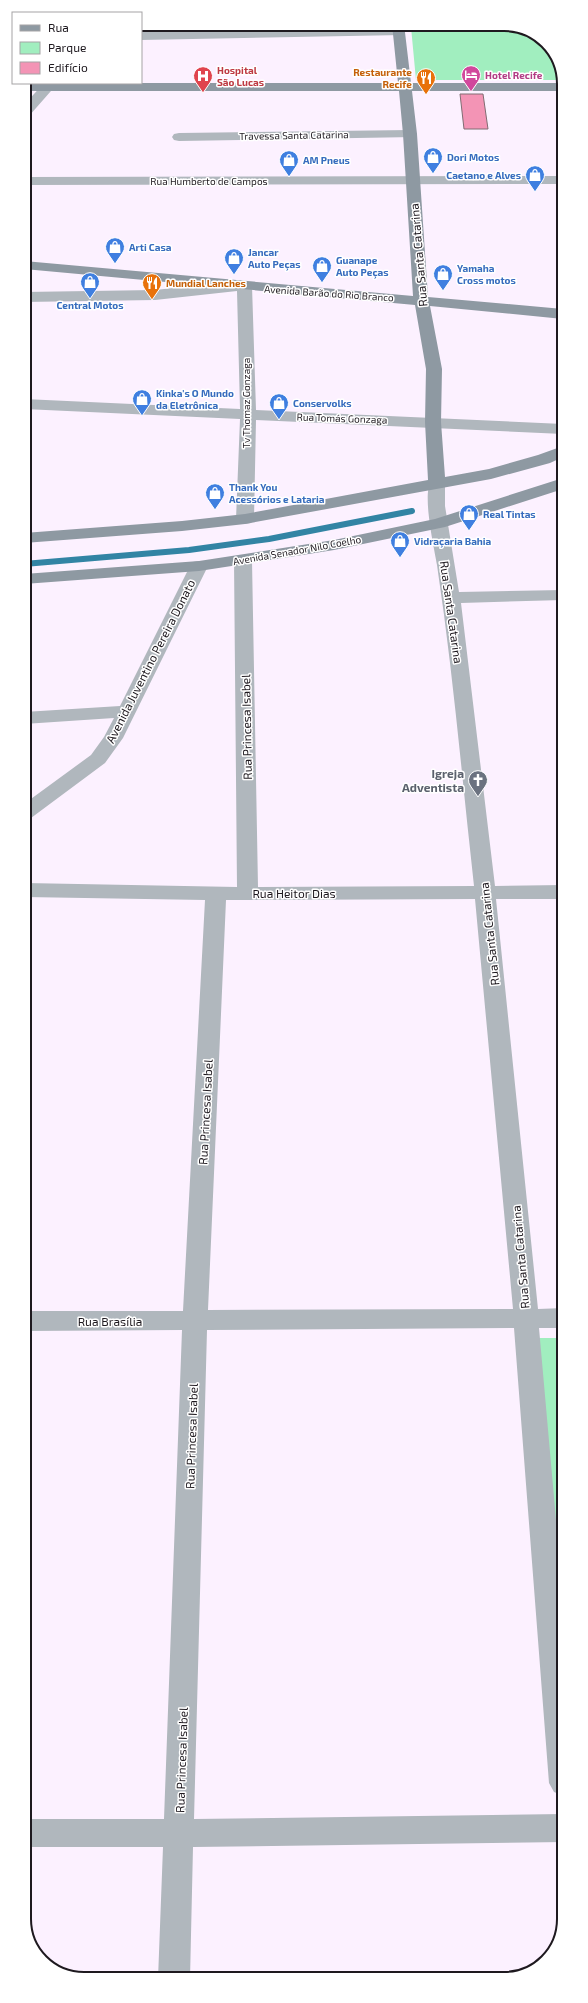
<svg xmlns="http://www.w3.org/2000/svg" width="588" height="2003" viewBox="0 0 588 2003" font-family="'Exo 2',sans-serif">
	<style>
		.education { fill: #fce3ed }
		.green { fill: #a1eebf }
		.lines { fill: none; stroke-linecap: round; stroke-linejoin: round }
		.stream { stroke: #3284a4; stroke-width: 6 }
		.building { fill: #f394b5; stroke: #806c72 }
		.street { fill: #b0b7bd; fill-rule: evenodd }
		.secondary { fill: #8e99a2; fill-rule: evenodd }
		.labels { text-anchor: middle; dominant-baseline: central; stroke-width: 3; stroke-linejoin: round; paint-order: stroke }
		.far-health-label { font-size: 10px; font-weight: bold; fill: #be3a42; stroke: #fff; text-anchor: start }
		.far-food-label { font-size: 10px; font-weight: bold; fill: #c56008; stroke: #fff; text-anchor: end }
		.far-hotel-label { font-size: 10px; font-weight: bold; fill: #b23c85; stroke: #fff; text-anchor: start }
		.far-street-label { font-size: 10px; fill: #1e191f; stroke: #fff }
		.far-shop-label { font-size: 10px; font-weight: bold; fill: #366cbe; stroke: #fff; text-anchor: start }
		.street-label { font-size: 12px; fill: #1e191f; stroke: #fff }
		.worship-label { font-size: 12px; font-weight: bold; fill: #5b616d; stroke: #fff; text-anchor: end }
		.rim { fill: none; stroke: #1e191f; stroke-width: 2 }
	</style>
	<rect width="100%" height="100%" fill="#fcf1ff"/>
	<!-- education -->
	<path class="education" d="M411 24H512L515 26 411 27Z"/>
	<!-- green -->
	<path class="green" d="M479 25 515 26 544 39 563 72V80H416L411 27Z
		M531 1338H564V1701Z"/>
	<g class="lines">
		<!-- stream -->
		<path class="stream" d="M24 564 189 550 269 539 412 511"/>
	</g>
	<!-- building -->
	<path class="building" d="M460 94H483L488 129H464Z"/>
	<g class="lines">
		<!-- street -->
		<path class="street" d="M399 28 405 32 403 35 141 40V32Z
			M44 83H58L29 116 24 117V105Z
			M410 130 415 131 417 134 415 137 179 141 174 140 172 137 174 134 179 133Z
			M563 176V184L24 185V177Z
			M238 281 249 283 252 286 256 410 563 424V434L256 420 254 519 251 523 245 524 239 523 236 519 240 419 24 409V399L240 409 237 291 155 300 24 302V292L155 290Z
			M437 480 443 481 445 485V506L459 592 563 590V600L461 603 495 886 563 885V899H496L538 1309 564 1308V1328H539L564 1610V1796L554 1792 549 1783 514 1328 207 1330 194 1819 564 1814V1842L193 1847 190 1979H158L163 1847H25V1819H164L182 1330 25 1331V1311H183L205 900 25 897V883L237 887 234 561 237 557 243 556 249 557 252 561 258 887 474 886C462 779 453 671 437 565 434 547 422 495 431 481ZM475 899 513 1309 208 1310 226 900Z
			M199 561 205 562 208 566 123 738 105 763 31 818 24 820V804L91 755 104 737 114 718 24 724V712L120 706 190 566 193 562Z"/>
		<!-- secondary -->
		<path class="secondary" d="M392 24H404L411 83H563V91H412L417 134 428 297 563 309V319L430 306 442 369 441 422 445 477 489 469 538 455 563 446V457L550 463 491 479 245 524 182 531 24 543V533L182 521 245 514 428 480 425 422 426 369 415 305 24 269V261L413 296 403 134 399 91H24V83H398Z
			M563 478V489L445 527 334 550 199 571 24 584V574L199 561 334 540 435 519Z"/>
	</g>
	<!-- icons -->
	<defs>
		<symbol id="hotel-pin" viewBox="-11 -11 22 30"><path d="M0 17L-7.5 6A9.5 9.5 0 1 1 7.5 6Z" fill="#d1479c" stroke="#fff"/><path d="M-6-4.5h1.5V1H6V5H4.5V3h-9V5H-6ZM-4 0a1.8 1.8 0 1 1 3.6 0ZM.5 0V-2.5h3Q6-2.5 6 0Z" fill="#fff"/></symbol>
		<symbol id="hospital-pin" viewBox="-11 -11 22 30"><path d="M0 17L-7.5 6A9.5 9.5 0 1 1 7.5 6Z" fill="#e0444e" stroke="#fff"/><path d="M-5-5h3v3.5h4V-5h3V5h-3V1.5h-4V5h-3Z" fill="#fff"/></symbol>
		<symbol id="restaurant-pin" viewBox="-11 -11 22 30"><path d="M0 17L-7.5 6A9.5 9.5 0 1 1 7.5 6Z" fill="#e8710a" stroke="#fff"/><path d="M-5-6h1v4h1v-4h1v4h1v-4h1v5L-1.5 .5V6h-2V.5L-5-1ZM5-6V6H3V1.5H1.5Q1.5-4 5-6Z" fill="#fff"/></symbol>
		<symbol id="shop-pin" viewBox="-11 -11 22 30"><path d="M0 17L-7.5 6A9.5 9.5 0 1 1 7.5 6Z" fill="#3f7fe0" stroke="#fff"/><path d="M-5-2.5h2.3a2.7 3.5 0 0 1 5.4 0H5L5.5 6h-11ZM-1.5-2.5h3a1.5 2.3 0 0 0-3 0Z" fill="#fff"/></symbol>
		<symbol id="church-pin" viewBox="-11 -11 22 30"><path d="M0 17L-7.5 6A9.5 9.5 0 1 1 7.5 6Z" fill="#6b7280" stroke="#fff"/><path d="M-1.2-6h2.4v3.5h3.3v2.4h-3.3V6h-2.4V-.1h-3.3v-2.4h3.3Z" fill="#fff"/></symbol>
	</defs>
	<g fill-rule="evenodd">
		<use href="#hotel-pin" x="460" y="64" width="22" height="30"/>
		<use href="#hospital-pin" x="192" y="65" width="22" height="30"/>
		<use href="#restaurant-pin" x="415" y="67" width="22" height="30"/>
		<use href="#shop-pin" x="422" y="146" width="22" height="30"/>
		<use href="#shop-pin" x="278" y="149" width="22" height="30"/>
		<use href="#shop-pin" x="524" y="164" width="22" height="30"/>
		<use href="#shop-pin" x="104" y="236" width="22" height="30"/>
		<use href="#shop-pin" x="223" y="247" width="22" height="30"/>
		<use href="#shop-pin" x="311" y="255" width="22" height="30"/>
		<use href="#shop-pin" x="432" y="263" width="22" height="30"/>
		<use href="#shop-pin" x="79" y="271" width="22" height="30"/>
		<use href="#restaurant-pin" x="141" y="272" width="22" height="30"/>
		<use href="#shop-pin" x="131" y="388" width="22" height="30"/>
		<use href="#shop-pin" x="268" y="392" width="22" height="30"/>
		<use href="#shop-pin" x="204" y="482" width="22" height="30"/>
		<use href="#shop-pin" x="458" y="503" width="22" height="30"/>
		<use href="#shop-pin" x="389" y="530" width="22" height="30"/>
		<use href="#church-pin" x="467" y="769" width="22" height="30"/>
	</g>
	<g class="labels">
		<!-- far-health labels -->
		<g class="far-health-label">
			<text x="217" y="70">Hospital<tspan x="217" dy="12">São Lucas</tspan></text>
		</g>
		<!-- far-food labels -->
		<g class="far-food-label">
			<text x="412" y="72">Restaurante<tspan x="412" dy="12">Recife</tspan></text>
			<text x="166" y="283" text-anchor="start">Mundial Lanches</text>
		</g>
		<!-- far-hotel labels -->
		<g class="far-hotel-label">
			<text x="485" y="75">Hotel Recife</text>
		</g>
		<!-- far-street labels -->
		<g class="far-street-label">
			<text transform="translate(294 135) rotate(-1)">Travessa Santa Catarina</text>
			<text x="209" y="181">Rua Humberto de Campos</text>
			<text transform="translate(329 293) rotate(4)">Avenida Barão do Rio Branco</text>
			<text transform="translate(246 403) rotate(-90)">Tv Thomaz Gonzaga</text>
			<text transform="translate(342 418) rotate(2)">Rua Tomás Gonzaga</text>
			<text transform="translate(297 550) rotate(-10)">Avenida Senador Nilo Coelho</text>
		</g>
		<!-- far-shop labels -->
		<g class="far-shop-label">
			<text x="447" y="157">Dori Motos</text>
			<text x="303" y="160">AM Pneus</text>
			<text x="521" y="175" text-anchor="end">Caetano e Alves</text>
			<text x="129" y="247">Arti Casa</text>
			<text x="248" y="252">Jancar<tspan x="248" dy="12">Auto Peças</tspan></text>
			<text x="336" y="260">Guanape<tspan x="336" dy="12">Auto Peças</tspan></text>
			<text x="457" y="268">Yamaha<tspan x="457" dy="12">Cross motos</tspan></text>
			<text x="90" y="305" text-anchor="middle">Central Motos</text>
			<text x="156" y="393">Kinka's O Mundo<tspan x="156" dy="12">da Eletrônica</tspan></text>
			<text x="293" y="403">Conservolks</text>
			<text x="229" y="487">Thank You<tspan x="229" dy="12">Acessórios e Lataria</tspan></text>
			<text x="483" y="514">Real Tintas</text>
			<text x="414" y="541">Vidraçaria Bahia</text>
		</g>
		<!-- street labels -->
		<g class="street-label">
			<text transform="translate(418 255) rotate(-95)">Rua Santa Catarina</text>
			<text transform="translate(452 612) rotate(82)">Rua Santa Catarina</text>
			<text transform="translate(150 661) rotate(-63)">Avenida Juventino Pereira Donato</text>
			<text transform="translate(246 727) rotate(-91)">Rua Princesa Isabel</text>
			<text x="294" y="893">Rua Heitor Dias</text>
			<text transform="translate(489 934) rotate(-96)">Rua Santa Catarina</text>
			<text transform="translate(205 1112) rotate(-87)">Rua Princesa Isabel</text>
			<text transform="translate(520 1257) rotate(-95)">Rua Santa Catarina</text>
			<text x="110" y="1321">Rua Brasília</text>
			<text transform="translate(191 1436) rotate(-88)">Rua Princesa Isabel</text>
			<text transform="translate(181 1760) rotate(-88)">Rua Princesa Isabel</text>
		</g>
		<!-- worship labels -->
		<g class="worship-label">
			<text x="464" y="773">Igreja<tspan x="464" dy="14">Adventista</tspan></text>
		</g>
	</g>
	<!-- crop -->
	<path d="M0 0H588V2003H0ZM84 31H504A53 53 0 0 1 557 84V1919A53 53 0 0 1 504 1972H84A53 53 0 0 1 31 1919V84A53 53 0 0 1 84 31Z" fill="#fff" fill-rule="evenodd"/>
	<path class="rim" d="M84 31H504A53 53 0 0 1 557 84V1919A53 53 0 0 1 504 1972H84A53 53 0 0 1 31 1919V84A53 53 0 0 1 84 31Z"/>
	<!-- legend -->
	<rect x="12" y="12" width="130" height="72" fill="#ffffff" stroke="#a5a3a5"/>
	<rect x="20" y="25" width="20" height="6" fill="#8e99a2" stroke="#a5a3a5"/>
	<text x="48" y="32" font-size="12" fill="#1e191f">Rua</text>
	<rect x="20" y="42" width="20" height="12" fill="#a1eebf" stroke="#a5a3a5"/>
	<text x="48" y="52" font-size="12" fill="#1e191f">Parque</text>
	<rect x="20" y="62" width="20" height="12" fill="#f394b5" stroke="#a5a3a5"/>
	<text x="48" y="72" font-size="12" fill="#1e191f">Edifício</text>
</svg>
